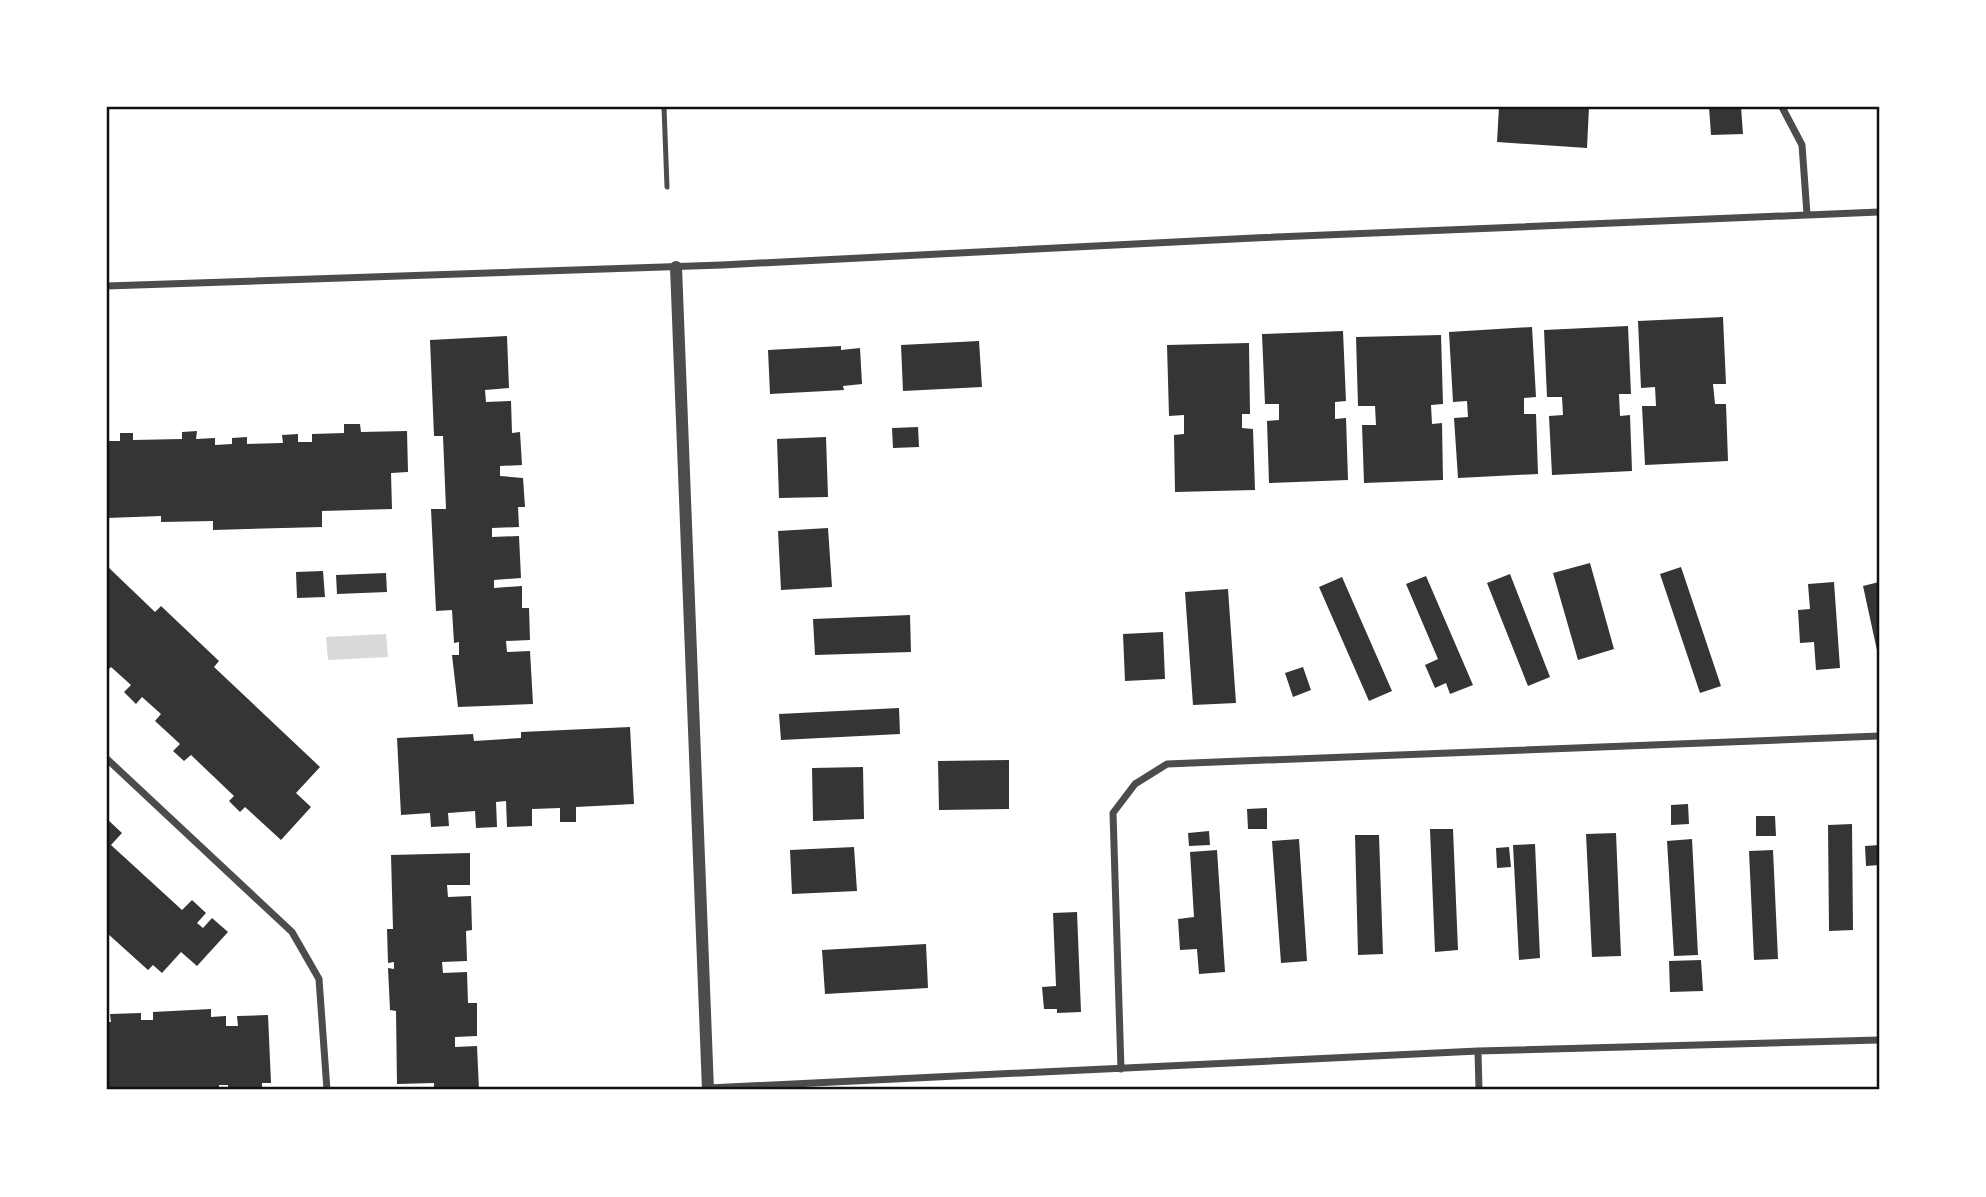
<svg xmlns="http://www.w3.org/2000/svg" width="1986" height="1197" viewBox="0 0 1986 1197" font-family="'PT Sans',sans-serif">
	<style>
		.water { fill: #d9d9d9 }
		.building { fill: #353535 }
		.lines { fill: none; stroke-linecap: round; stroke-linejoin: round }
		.service { stroke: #4c4c4c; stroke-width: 5 }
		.minor { stroke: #4c4c4c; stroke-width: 7 }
		.tertiary { stroke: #4c4c4c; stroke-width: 12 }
		.neatline { fill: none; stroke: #111; stroke-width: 2.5 }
	</style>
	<rect width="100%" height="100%" fill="#fff"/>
	<!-- water -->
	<path class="water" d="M386 634 388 657 328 660 326 637Z"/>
	<!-- building -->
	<path class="building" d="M1499 107H1589L1587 148 1497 142Z
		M1709 107H1741L1743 134 1711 135Z
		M1723 317 1726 384H1713L1715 404H1726L1728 461 1645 465 1642 406H1656L1655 387 1641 388 1638 321Z
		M1628 326 1631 394H1619L1620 416 1630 415 1632 471 1552 475 1549 416 1563 415 1562 397H1547L1544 330Z
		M1532 327 1536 397 1524 398V414H1536L1538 474 1458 478 1454 418 1468 417 1467 401 1453 402 1449 332Z
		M1343 331 1346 401 1335 402V419L1346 418 1348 480 1269 483 1267 421 1279 420V404H1265L1262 334Z
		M1441 335 1443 404 1431 405 1432 424 1442 423 1443 480 1364 483 1362 425H1376L1375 406H1358L1356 337Z
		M507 336 509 388 485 390 486 402 511 401 512 433 520 432 522 465 500 466V476L523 478 525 507H518L519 527 492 528V537L519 536 521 578 494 580V588L522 586V608H529L530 640 506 641 507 652 530 651 533 704 458 707 452 655H459V642L454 643 452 610 436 611 431 509H446L443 436H434L430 340Z
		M979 341 982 387 903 391 901 345Z
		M1249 343 1250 414H1242V428L1253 429 1255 490 1175 492 1174 435 1184 434V415L1169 416 1167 345Z
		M841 346V350L860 348 862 384 843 386 844 390 770 394 768 350Z
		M344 424H360L361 432 407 431 408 472 391 473 392 509 322 511V527L213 530V521L161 522V516L107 518V441H120V433H133V440L182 439V432L197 431 196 439 215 438V445L232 444V438L247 437V444L283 443 282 435 298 434V442H312V434L344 433Z
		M918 427 919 447 893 448 892 428Z
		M826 437 828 497 779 498 777 439Z
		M828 528 832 587 781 590 778 531Z
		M1590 563 1614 649 1578 660 1553 573Z
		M107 566 155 612 161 606 219 661 214 667 320 767 296 793 311 807 281 840 245 807 240 812 229 801 234 796 191 755 184 761 173 751 180 744 155 721 161 714 142 697 136 704 124 692 131 685 111 667 107 671Z
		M1681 567 1721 686 1700 693 1660 574Z
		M323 571 325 597 297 598 296 572Z
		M386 573 387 592 337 594 336 575Z
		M1510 574 1550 677 1528 686 1487 583Z
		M1426 576 1473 685 1450 694 1446 683 1435 688 1425 665 1438 659 1406 584Z
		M1342 577 1392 691 1369 701 1319 587Z
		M1834 582 1840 668 1816 670 1814 642 1800 643 1798 610 1810 609 1808 584Z
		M1879 582V655H1878L1863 586Z
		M1228 589 1236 703 1193 705 1185 592Z
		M910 615 911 652 815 655 813 619Z
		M1163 632 1165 679 1125 681 1123 634Z
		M1303 667 1311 690 1293 697 1285 673Z
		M899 708 900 734 781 740 779 714Z
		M630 727 634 804 576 807V822H560V808L532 809V826L507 827 506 801 496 802 497 827 476 828 475 811 448 813 449 826 431 827 430 813 401 815 397 738 473 734 474 741 521 738V732Z
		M1009 760V809L939 810 938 761Z
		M863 767 864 819 813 821 812 768Z
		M1688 804 1689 824 1671 825V805Z
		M1267 808V829H1248L1247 809Z
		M1756 816H1775L1776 836H1756Z
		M107 819 122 833 111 845 182 910 192 900 206 913 197 923 203 928 212 918 228 932 197 966 181 952 162 973 153 965 148 970 107 933Z
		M1852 824 1853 930 1829 931 1828 825Z
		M1430 829H1453L1458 950 1435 952Z
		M1209 831 1210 845 1189 846 1188 833Z
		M1616 833 1621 956 1592 957 1586 834Z
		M1355 835H1379L1383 954 1358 955Z
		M1299 839 1307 961 1281 963 1272 841Z
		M1692 839 1698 955 1674 956 1667 841Z
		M1535 844 1540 958 1519 960 1513 845Z
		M1879 845V865L1866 866 1865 846Z
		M854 847 857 891 792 894 790 850Z
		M1509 847 1511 867 1497 868 1496 848Z
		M1217 850 1225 972 1199 974 1197 949 1180 950 1178 919 1194 917 1190 852Z
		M1773 850 1778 959 1754 960 1749 851Z
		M470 853V885H447L448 897 471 896 472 930 466 931 467 961 442 962 443 973 467 972 468 1003H477V1036L455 1037V1047L477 1046 479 1090H434V1083L397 1084 396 1011 390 1010 388 968 394 969V962L388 963 387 929H393L391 855Z
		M1077 912 1081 1012 1057 1013V1009H1044L1042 987 1056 986 1053 913Z
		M926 944 928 988 825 994 822 950Z
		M1701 960 1703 991 1670 992 1669 961Z
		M211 1009V1017L226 1016V1026H238L237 1016 268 1015 271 1083H262V1090H228V1085H219V1090H107V1022H111L110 1014 141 1013V1020H153V1012Z"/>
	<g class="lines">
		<!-- service -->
		<path class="service" d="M664 107 667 187"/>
		<!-- minor -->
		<path class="minor" d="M1782 107 1802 145 1807 214
			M107 286 722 265 1254 238 1879 212
			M107 759 292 932 319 979 327 1090
			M1478 1051 1479 1090
			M1121 1069 1113 813 1135 784 1167 764 1879 736
			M708 1088 1478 1051 1879 1040"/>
		<!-- tertiary -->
		<path class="tertiary" d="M676 267 708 1090"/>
	</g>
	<!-- border -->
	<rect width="1986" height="1197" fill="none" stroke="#ffffff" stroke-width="217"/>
	<rect x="108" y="108" width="1770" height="980" class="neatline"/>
</svg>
